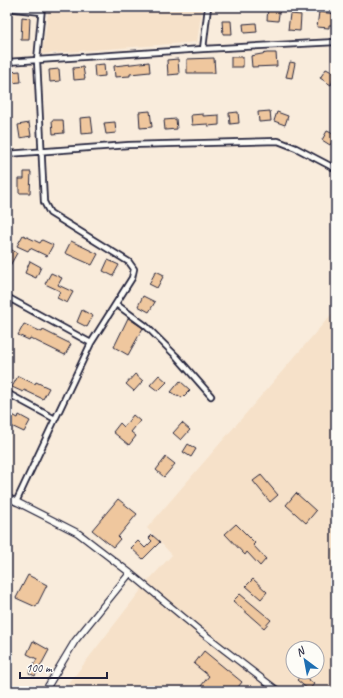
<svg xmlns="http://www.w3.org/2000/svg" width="343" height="698" viewBox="0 0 343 698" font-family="Caveat,sans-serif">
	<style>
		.built { fill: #f6e1c9; fill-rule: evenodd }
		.building { fill: #efc79e; stroke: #22223b }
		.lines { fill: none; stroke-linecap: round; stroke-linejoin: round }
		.minor-casing { stroke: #22223b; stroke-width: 8 }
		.tertiary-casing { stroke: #22223b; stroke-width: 8 }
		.minor { stroke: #fdfcf7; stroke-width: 4.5 }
		.tertiary { stroke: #fdfcf7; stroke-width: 5.5 }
	</style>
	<rect width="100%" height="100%" fill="#f9ecdc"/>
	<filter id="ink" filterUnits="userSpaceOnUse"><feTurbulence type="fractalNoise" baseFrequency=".025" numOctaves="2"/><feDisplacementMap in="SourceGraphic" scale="8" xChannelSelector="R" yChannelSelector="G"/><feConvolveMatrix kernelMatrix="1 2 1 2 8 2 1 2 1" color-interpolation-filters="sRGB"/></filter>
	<g filter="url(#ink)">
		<!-- built -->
		<path class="built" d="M49 7H202L197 42 42 54Z
			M336 309V691H63L148 581 172 555 147 528ZM293 648H317V672H293Z"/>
		<!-- building -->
		<path class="building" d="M268 7H280L278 21 267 20Z
			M319 12 336 14V25H329V28L317 27Z
			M290 14 301 15 300 31 288 30Z
			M22 17 30 18 29 40H21Z
			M222 21H231L232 34H223Z
			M256 23 257 32 244 33 243 24Z
			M267 53H276L277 66 252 67 251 56Z
			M231 57H243V67H231Z
			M214 58 215 73H187V59Z
			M178 59 179 74 168 75 167 60Z
			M149 62 150 72 130 74V76L115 77 114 66Z
			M290 62 295 63 292 78 286 77Z
			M104 64 105 76 95 77 94 65Z
			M83 67 85 79 74 80 73 68Z
			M59 69 60 81 50 82 49 70Z
			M326 69 336 74 331 85 320 78Z
			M20 71 21 82 10 83 9 72Z
			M150 111 152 127 140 128 139 112Z
			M270 111 271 121 259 122 258 112Z
			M238 112 239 123 230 124 229 113Z
			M277 112 288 116 285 125 274 121Z
			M203 114V116L219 115V125L208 126V124L192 125 191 115Z
			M91 117 93 133 81 134 80 118Z
			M176 119 177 129 165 130 164 120Z
			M52 120H63L64 133 53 134Z
			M115 122 116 133 106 134 104 123Z
			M29 123 31 136 20 138 18 125Z
			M327 131 336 135 330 145 322 140Z
			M24 172H31L30 193H19V179H24Z
			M23 235 40 243 42 240 53 245 47 256 30 248 28 251 17 246Z
			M71 241 98 254 92 265 65 253Z
			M7 247 17 253 7 271Z
			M108 260 119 265 113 276 103 271Z
			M30 261 41 267 36 278 25 273Z
			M156 271 164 275 157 288 149 284Z
			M51 273 62 278 58 285 73 292 67 303 57 298 60 291 45 284Z
			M143 296 155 302 149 312 138 306Z
			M82 310 93 316 87 327 77 322Z
			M128 318 143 328 128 355 114 347Z
			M24 324 42 332 43 330 71 344 65 355 30 338 29 340 18 335Z
			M135 374 143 381 134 391 126 384Z
			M159 375 167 382 158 391 150 385Z
			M18 376 35 384 36 382 49 388 43 399 24 390 23 392 12 387Z
			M180 381 190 390 182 398 178 395 176 396 171 392Z
			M7 412 18 418 19 415 30 421 24 432 7 424Z
			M133 415 140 421 131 432 136 436 129 445 113 432 120 423 124 427Z
			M182 423 190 430 181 440 173 433Z
			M188 444 196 449 191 457 183 452Z
			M166 457 175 464 164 477 156 470Z
			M261 475 278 495 270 502 253 481Z
			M296 493 316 511 306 523 286 505Z
			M118 499 137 514 118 537 120 539 113 547 92 530Z
			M236 524 255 543 253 545 266 559 260 566 247 552 245 555 225 534Z
			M152 535 160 542 143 559 131 548 138 541 145 548 152 541 149 538Z
			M28 575 47 585 36 607 16 598Z
			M253 579 267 592 261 599 246 586Z
			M240 594 271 620 264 628 233 601Z
			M33 641 49 650 35 676 29 673 37 659 27 654Z
			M204 651 242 682 235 691H197L209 676 194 664Z
			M302 674 314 684 309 690 297 680Z"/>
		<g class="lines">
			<defs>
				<path id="minor" d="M7 8 41 12
					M203 49 336 42
					M7 62 203 49 208 7
					M7 154 129 145 278 141 296 148 336 169
					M7 297 91 343
					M116 304 146 326 176 356 211 396
					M7 393 55 419
					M16 502 91 343 132 278 134 269 129 262 50 213 44 202 37 60 42 7"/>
				<path id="tertiary" d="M7 497 78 533 130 573 200 631 278 691
					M45 691 75 641 130 573"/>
			</defs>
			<!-- minor casing -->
			<use href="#minor" class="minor-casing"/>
			<!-- tertiary casing -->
			<use href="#tertiary" class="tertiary-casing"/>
			<!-- minor -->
			<use href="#minor" class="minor"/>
			<!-- tertiary -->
			<use href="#tertiary" class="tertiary"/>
		</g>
	</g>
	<!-- margin -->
	<rect width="343" height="698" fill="none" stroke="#fdfcf7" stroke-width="24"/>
	<rect x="12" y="12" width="319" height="674" fill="none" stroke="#22223b" stroke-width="1.5" filter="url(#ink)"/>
	<!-- north arrow -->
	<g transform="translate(305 660) rotate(328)"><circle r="19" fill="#fdfcf7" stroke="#a5a5ac"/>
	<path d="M0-3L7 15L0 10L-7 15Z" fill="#1f6fb2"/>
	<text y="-6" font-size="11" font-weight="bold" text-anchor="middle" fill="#22223b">N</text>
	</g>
	<!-- scale -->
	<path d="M20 672v6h87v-6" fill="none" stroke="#22223b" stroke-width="2"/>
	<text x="26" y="672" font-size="12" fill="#22223b" stroke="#fdfcf7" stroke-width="3" paint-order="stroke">100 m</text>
</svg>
